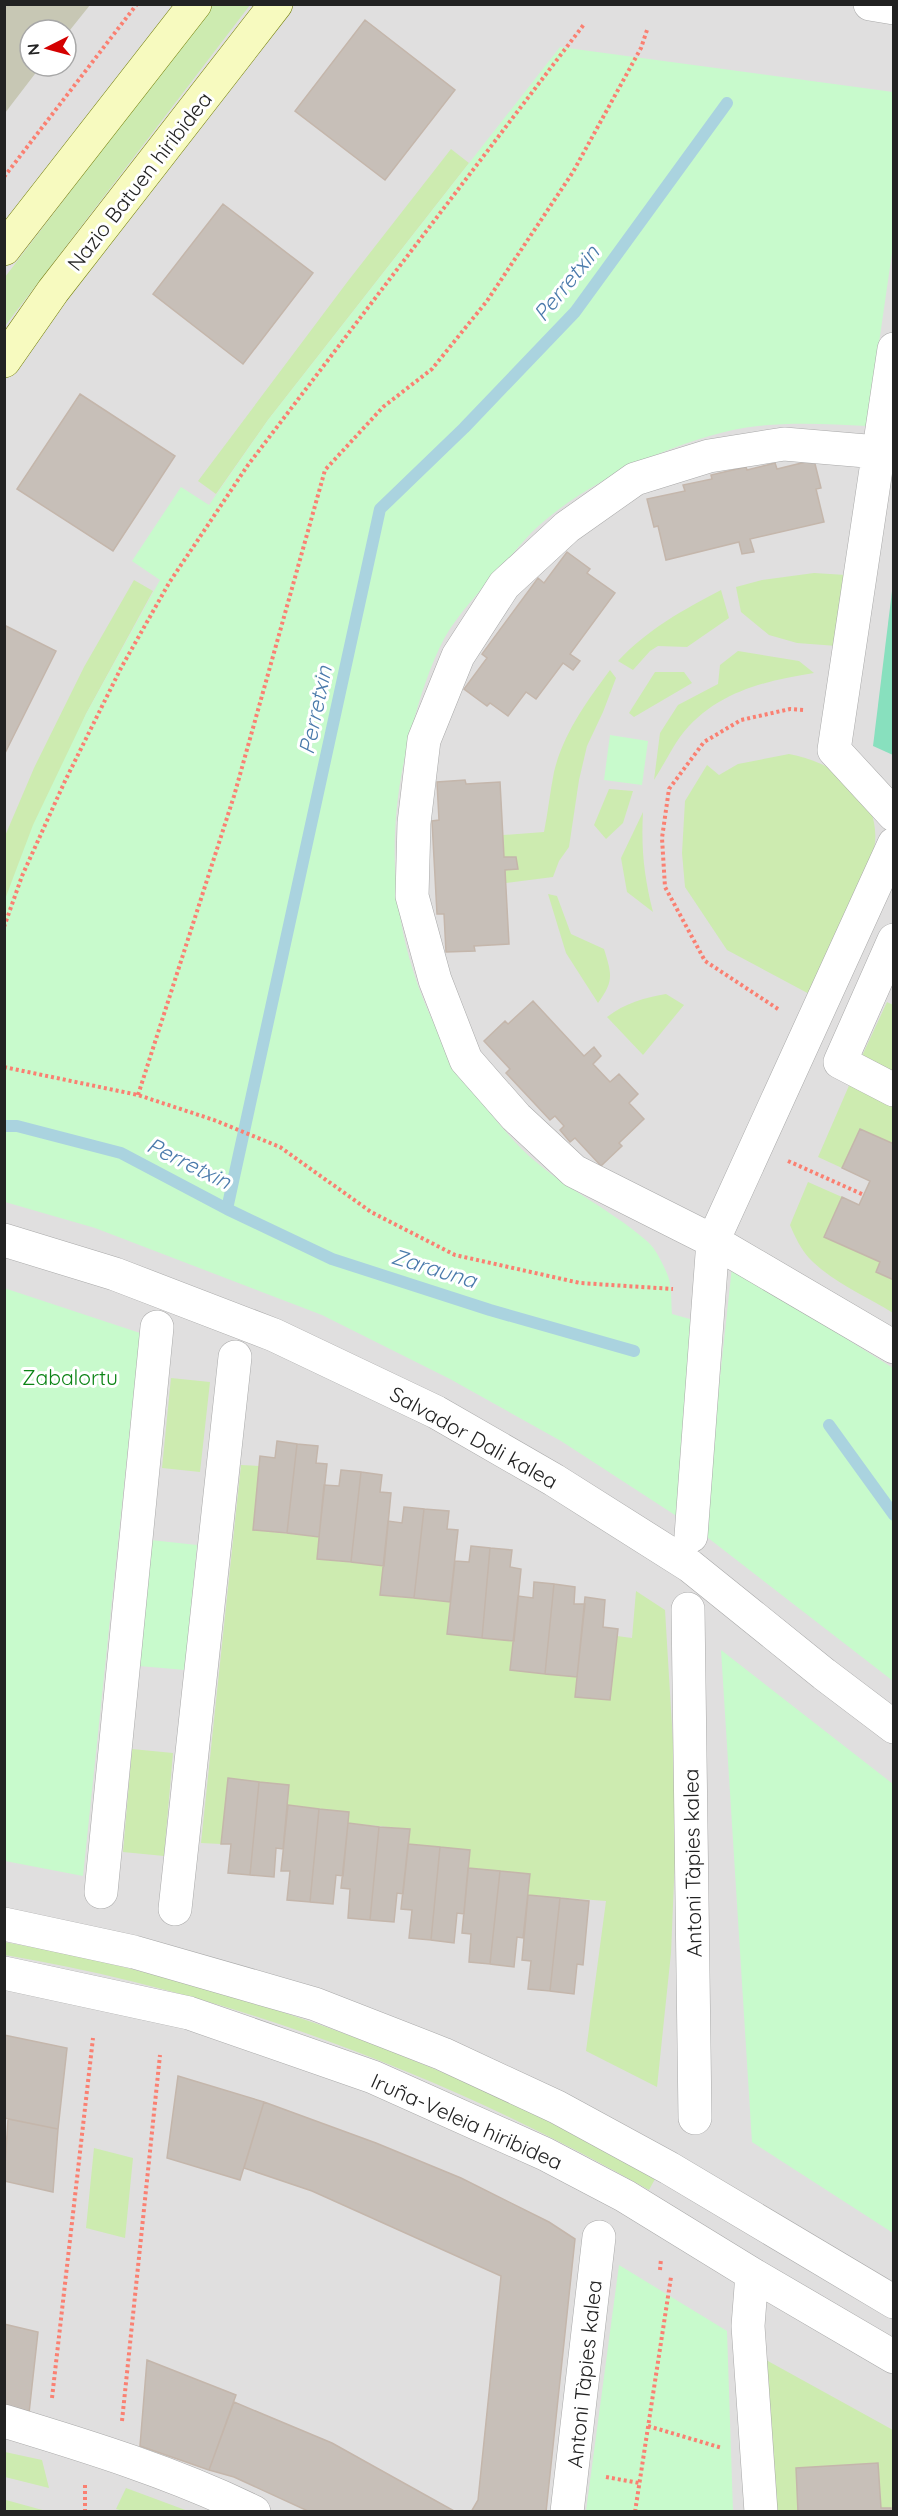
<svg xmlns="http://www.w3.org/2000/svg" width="898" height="2516" viewBox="0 0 898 2516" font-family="Quicksand,sans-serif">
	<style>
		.residential { fill: #e0dfdf; fill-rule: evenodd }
		.construction { fill: #c7c7b4 }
		.grass { fill: #cdebb0 }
		.park { fill: #c8facc }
		.pitch { fill: #88e0be }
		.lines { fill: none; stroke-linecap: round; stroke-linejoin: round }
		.stream { stroke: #aad3df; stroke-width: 12 }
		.building { fill: #c7bfb8; stroke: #c4b6ab; stroke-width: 1.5 }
		.street-casing { stroke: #a9a9a9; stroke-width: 34 }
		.secondary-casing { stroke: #707d05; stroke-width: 34 }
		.path { stroke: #fa8072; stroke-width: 4; stroke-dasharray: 3 3; stroke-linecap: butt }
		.street { stroke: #fff; stroke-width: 33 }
		.secondary { stroke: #f7fabf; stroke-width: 33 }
		.labels { text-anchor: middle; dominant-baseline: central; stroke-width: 6; stroke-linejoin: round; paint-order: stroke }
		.street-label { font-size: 21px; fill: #222; stroke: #fff }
		.park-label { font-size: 21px; fill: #0c8416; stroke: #fff }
		.water-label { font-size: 22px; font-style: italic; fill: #4a7aab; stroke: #fff }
	</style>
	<rect width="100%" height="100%" fill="#f2efe9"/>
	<!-- residential -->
	<path class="residential" d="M5 5H893V2511H5ZM30 30H66V66H30Z"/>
	<!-- construction -->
	<path class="construction" d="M5 4 90 5 66 35V30H30V66H41L5 113Z"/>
	<!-- grass -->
	<path class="grass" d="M213 5H250L5 326V277Z
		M451 149 469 163 268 420 216 494 198 481 348 281Z
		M814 573 846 575 837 646 797 643 769 635 741 612 736 587 762 580Z
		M134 580 153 591 86 714 5 902V836L34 768 84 667Z
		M721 590 729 618 687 647 658 646 650 651 633 670 618 661C648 629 683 610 721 590Z
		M738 651 799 661 814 673C763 681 713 693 680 737 671 750 663 766 654 780L660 733 678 705 718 684 720 665Z
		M610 670 616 678 603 712 587 746 579 780 569 847 559 861 553 877 506 883 505 870 518 868 516 857H504L503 835 544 832C548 812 550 792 554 772 563 734 587 701 610 670Z
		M655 672H684L692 683 634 717 629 713Z
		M789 754C833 762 880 793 875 843 873 857 863 873 858 886 843 923 828 959 813 996L727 950 685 887 682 853 685 801 707 765 719 775 738 764Z
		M609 789 633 791 623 823 606 839 594 825Z
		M643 812C641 849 644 876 653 912L627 892 621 858Z
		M548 894 557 896 571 934 604 949C612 975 614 981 598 1003L566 953Z
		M666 994 684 1005 643 1055 607 1017C625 1003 644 998 666 994Z
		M887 1002 893 1005V1076L861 1058Z
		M851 1081 893 1104V1144L860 1129 842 1168 818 1157Z
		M808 1182 842 1197 824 1237 880 1262 876 1272 893 1280V1313C866 1296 832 1282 809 1258 801 1249 795 1237 790 1225Z
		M171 1378 210 1382 200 1472 162 1468Z
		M241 1465 260 1466 253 1530 319 1537 317 1559 384 1566 381 1595 450 1602 447 1634 514 1641 511 1670 577 1677 576 1697 610 1700 617 1636 632 1638 636 1591 665 1610 677 1809 671 1953 657 2087 586 2051 606 1901 528 1895 530 1874 468 1868 470 1850 408 1844 409 1829 348 1823V1812L288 1805 289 1785 228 1779 221 1844 201 1843Z
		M132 1749 173 1753 164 1856 123 1852Z
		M4 1942C230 1982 457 2063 655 2179L649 2190C450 2077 231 1993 5 1955Z
		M94 2148 133 2158 125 2238 86 2228Z
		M759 2356 893 2430V2511H891L890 2508H881L878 2463 796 2468 798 2511H770Z
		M5 2452 42 2460 49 2488 5 2477Z
		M126 2488 188 2511H123L116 2509Z
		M4 2500H6L46 2511H5Z"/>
	<!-- park -->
	<path class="park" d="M560 47 893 92V246L867 426C831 424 794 422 758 426 686 434 583 482 532 532 520 545 509 558 498 571 480 591 459 613 445 637 431 663 419 699 412 728 369 883 407 1023 514 1141 553 1184 606 1205 648 1242 656 1249 664 1266 668 1276 672 1287 671 1302 672 1314L697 1321 678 1517 561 1441 450 1379 322 1315 95 1228 5 1202 4 902 33 825 86 714 160 580 132 561 181 487 209 505 268 420Z
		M610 735 648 741 642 785 604 780Z
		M732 1267 893 1368V1681L703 1534Z
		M4 1288 140 1333 83 1876 5 1861Z
		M151 1540 197 1545 185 1670 139 1666Z
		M721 1650 893 1784V2233L752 2142Z
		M619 2265 727 2331 733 2511H586Z"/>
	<!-- pitch -->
	<path class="pitch" d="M893 583V755L873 746Z"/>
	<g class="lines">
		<!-- stream -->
		<path class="stream" d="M4 1126H17L121 1153 227 1209 380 509 464 428 575 312 727 103
			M227 1209 332 1259 490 1310 634 1351
			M829 1425 894 1515"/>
	</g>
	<!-- building -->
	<path class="building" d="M365 20 455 90 385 180 295 111Z
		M223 204 313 273 243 364 153 294Z
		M80 394 175 456 113 551 17 489Z
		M814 460 821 488 816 489 824 522 750 539 754 552 742 554 739 542 666 560 658 526 654 527 647 499 685 491 683 485 712 479 711 475 746 467 747 470 775 463 777 469Z
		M567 552 590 569 587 573 615 593 570 654 580 661 573 670 563 663 536 699 526 692 508 716 490 703 487 706 464 689 487 658 482 654 538 578 544 583Z
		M4 625 56 651 5 753H4Z
		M465 780 466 784 500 782 504 857H516L518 869 505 870 509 944 474 946 475 951 446 952 444 914H437L432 821 439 820 437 782Z
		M533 1001 584 1056 594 1047 601 1056 593 1064 610 1082 619 1074 638 1094 629 1103 644 1119 619 1143 622 1146 601 1166 575 1138 570 1142 560 1130 564 1126 555 1116 550 1120 506 1073 510 1069 484 1041 505 1021 508 1024Z
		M860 1129 894 1144V1280L876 1272 880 1262 824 1237 842 1197 859 1205 870 1181 842 1168Z
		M277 1441 297 1444 287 1533 253 1530 260 1456 275 1458Z
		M297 1444 318 1446 316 1463 327 1464 319 1537 287 1533Z
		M341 1470 361 1472 351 1562 317 1559 324 1485 339 1486Z
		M361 1472 382 1475 380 1492 391 1493 384 1566 351 1562Z
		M404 1507 424 1509 414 1598 380 1595 388 1521 402 1523Z
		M424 1509 449 1511 447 1529 458 1530 450 1602 414 1598Z
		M471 1546 490 1548 482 1638 447 1634 455 1561 469 1562Z
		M490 1548 512 1550 510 1567 521 1569 514 1641 482 1638Z
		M534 1582 554 1584 545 1674 510 1670 518 1596 533 1598Z
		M554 1584 575 1587 574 1604H585L577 1677 545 1674Z
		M585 1597 605 1600 603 1627 618 1629 610 1700 575 1697Z
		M228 1778 259 1782 250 1875 228 1873 231 1844H221Z
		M259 1782 289 1785 283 1849 276 1848 274 1877 250 1875Z
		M288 1805 319 1809 310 1902 287 1900 290 1871H281Z
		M319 1809 349 1812 343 1876 336 1875 333 1904 310 1902Z
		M348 1823 379 1827 370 1920 348 1918 350 1889 341 1888Z
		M379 1827 410 1829 403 1894 397 1893 394 1922 370 1920Z
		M408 1844 440 1847 431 1940 409 1938 412 1910 401 1909Z
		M440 1847 470 1850 464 1914 457 1913 454 1943 431 1940Z
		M468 1868 500 1871 490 1964 469 1962 471 1934 462 1933Z
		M500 1871 530 1874 523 1938 517 1937 514 1967 490 1964Z
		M528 1895 560 1898 550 1991 528 1989 531 1961 522 1960Z
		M560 1898 589 1901 583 1965 577 1964 574 1994 550 1991Z
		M4 2035 67 2048 58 2129 4 2118Z
		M178 2076 264 2102 240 2180 167 2158Z
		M264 2102 376 2143 461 2178 549 2222 575 2239 546 2512H471L478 2500 501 2276 312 2191 244 2168Z
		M8 2119 58 2129 53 2192 4 2181Z
		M4 2324 38 2332 29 2413 4 2407Z
		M147 2360 236 2395 209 2470 140 2446Z
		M234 2402 332 2443 456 2512H310L234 2477 209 2470Z
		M878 2463 881 2508H891V2512H798L796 2468Z"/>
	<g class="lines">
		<defs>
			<path id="street" d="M870 4 894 8
				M894 349 834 750 894 815
				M878 452 784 444 709 456 635 479 567 527 504 585 458 656 424 740 414 823 412 896 435 980 466 1060 516 1117 574 1171 713 1241 894 1347
				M894 940 840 1062 894 1090
				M4 1240 115 1274 274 1335 436 1412 554 1480 690 1566 824 1674 894 1727
				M691 1536 713 1241 894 844
				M688 1609 695 2118
				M101 1892 157 1327
				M175 1909 235 1357
				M4 1924 134 1952 315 2004 443 2054 557 2107 669 2168 894 2302
				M4 1973 189 2013 373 2077 545 2154 625 2196 752 2274 894 2357
				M752 2274 748 2326 761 2512
				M4 2421C90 2447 174 2473 254 2512
				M567 2512 599 2237"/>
			<path id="secondary" d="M4 249 195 4
				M4 361 53 291 276 4"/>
		</defs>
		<!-- street casing -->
		<use href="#street" class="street-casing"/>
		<!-- secondary casing -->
		<use href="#secondary" class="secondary-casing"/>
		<!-- path -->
		<path class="path" d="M4 177 137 4
			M4 927 22 876 65 781 121 668 169 583 248 465 585 23
			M778 1009 705 961 665 887 662 838 669 789 704 742 741 720 790 709 804 710
			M4 1067 138 1095 214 1120 280 1147 371 1212 455 1255 580 1283 673 1289
			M138 1095 234 796 325 470 383 407 432 369 487 301 573 172 641 48 647 30
			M788 1161 864 1195
			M660 2270 661 2259
			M52 2398 93 2038
			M122 2421 160 2055
			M648 2426 722 2448
			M606 2477 639 2483
			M85 2512V2482
			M635 2512 671 2277"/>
		<!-- street -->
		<use href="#street" class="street"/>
		<!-- secondary -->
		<use href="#secondary" class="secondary"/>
	</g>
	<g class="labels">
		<!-- street labels -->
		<g class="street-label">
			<text transform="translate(139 181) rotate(-52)">Nazio Batuen hiribidea</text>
			<text transform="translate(474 1437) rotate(29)">Salvador Dali kalea</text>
			<text transform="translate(692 1863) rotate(-91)">Antoni Tàpies kalea</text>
			<text transform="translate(467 2121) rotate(24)">Iruña-Veleia hiribidea</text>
			<text transform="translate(584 2374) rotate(-84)">Antoni Tàpies kalea</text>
		</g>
		<!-- park labels -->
		<g class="park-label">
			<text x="70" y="1377">Zabalortu</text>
		</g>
		<!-- water labels -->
		<g class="water-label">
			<text transform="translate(566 283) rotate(-51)">Perretxin</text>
			<text transform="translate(315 710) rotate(-78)">Perretxin</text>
			<text transform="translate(189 1163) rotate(26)">Perretxin</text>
			<text transform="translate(434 1268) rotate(17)">Zarauna</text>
		</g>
	</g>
	<!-- border -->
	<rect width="898" height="2516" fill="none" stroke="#222222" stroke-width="12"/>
	<!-- north arrow -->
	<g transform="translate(48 48) rotate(264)"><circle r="28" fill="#ffffff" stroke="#a7a7a7" stroke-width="1.5"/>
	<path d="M0-4.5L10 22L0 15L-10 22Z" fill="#d40000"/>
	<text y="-9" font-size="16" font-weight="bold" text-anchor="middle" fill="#222222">N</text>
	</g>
</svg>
